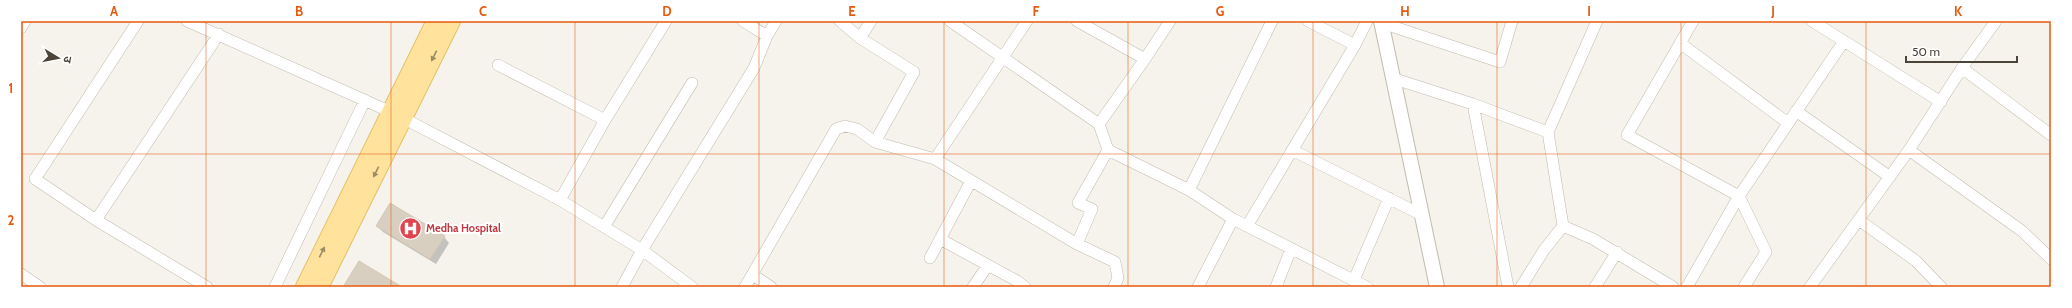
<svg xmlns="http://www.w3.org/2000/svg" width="2072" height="308" viewBox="0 0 2072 308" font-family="Cabin,'Noto Sans Devanagari',sans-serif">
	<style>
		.shadow { fill: #0003 }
		.building { fill: #d8cfc1; stroke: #d3c7b4 }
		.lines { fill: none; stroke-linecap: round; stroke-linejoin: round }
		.minor-casing { stroke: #c2bbae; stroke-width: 12 }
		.tertiary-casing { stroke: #c2bbae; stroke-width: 16 }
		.primary-casing { stroke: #e6c16a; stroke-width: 20 }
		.minor { stroke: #fff; stroke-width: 11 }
		.tertiary { stroke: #fff; stroke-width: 14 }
		.primary { stroke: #ffe39c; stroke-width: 18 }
		.oneway { fill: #9c8c66 }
		.grid { fill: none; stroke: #e8590c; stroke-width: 1; stroke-opacity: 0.55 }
		.labels { text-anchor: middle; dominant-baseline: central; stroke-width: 4; stroke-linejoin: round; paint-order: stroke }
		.health-label { font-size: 11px; font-weight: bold; fill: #be3a42; stroke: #fff; text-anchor: start }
		.neatline { fill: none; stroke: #e8590c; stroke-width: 1.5 }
		.grid-label { font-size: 13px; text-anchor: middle; font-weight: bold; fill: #e8590c }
	</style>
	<rect width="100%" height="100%" fill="#f6f3ec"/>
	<!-- shadow -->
	<path class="shadow" d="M377 226 444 237 449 243 436 264 383 232Z"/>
	<!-- building -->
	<path class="building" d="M390 203 445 236 430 259 376 226Z
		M359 261 402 287H343Z"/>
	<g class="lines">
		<defs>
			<path id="minor" d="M138 21 35 179 96 220 207 287
				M187 21 391 112
				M743 21 767 36 776 21
				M840 21 860 38 914 72 875 142
				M950 21 1099 124 1108 150
				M1077 21 1145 59 1170 21
				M1308 21 1355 45
				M1693 21 1627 135 1739 196 1766 252 1744 287
				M1812 21 1941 102
				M1996 21 1962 68 1909 150 2022 231 2051 259
				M1382 23 1500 62 1512 21
				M21 28 25 21
				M860 38 871 21
				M1680 43 1788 123
				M498 65 605 120
				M1962 68 2051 135
				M1395 79 1473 104 1508 287
				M1473 104 1548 132
				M1796 111 1890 177
				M403 118 560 200 642 250 692 287
				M1099 124 1145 59
				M1292 150 1422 215
				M935 159 1027 21
				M1189 190 1233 219
				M560 200 605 120 666 21
				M96 220 219 34
				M1859 220 1916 261 1941 287
				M1247 226 1355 45 1367 21
				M1563 226 1593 239 1673 287
				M604 227 692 83
				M940 239 1017 281 1025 287
				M1077 244 1115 262 1118 278 1114 287
				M930 258 971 181
				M21 274 40 287
				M753 275 771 287
				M1354 280 1389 198
				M275 287 365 100
				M622 287 642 250 754 68 767 36
				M745 287 836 129 845 126 857 129 875 142 935 159 1077 244 1092 209 1078 203 1108 150 1189 190 1272 21
				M973 287 988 265
				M1198 287 1233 219 1367 287
				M1276 287 1291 249
				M1521 287 1544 250 1563 226 1548 132 1597 21
				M1595 287 1617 252
				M1687 287 1739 196 1844 41
				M1810 287 1909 150"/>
			<path id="tertiary" d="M1381 21 1437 287"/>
			<path id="primary" d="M305 287 436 21
				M319 287 451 21"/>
		</defs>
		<!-- minor casing -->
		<use href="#minor" class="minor-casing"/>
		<!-- tertiary casing -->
		<use href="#tertiary" class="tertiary-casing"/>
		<!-- primary casing -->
		<use href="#primary" class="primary-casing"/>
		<!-- minor -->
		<use href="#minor" class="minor"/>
		<!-- tertiary -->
		<use href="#tertiary" class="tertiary"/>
		<!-- primary -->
		<use href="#primary" class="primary"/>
	</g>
	<!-- one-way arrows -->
	<defs><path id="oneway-solid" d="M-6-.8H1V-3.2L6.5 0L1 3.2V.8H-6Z"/></defs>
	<g class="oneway">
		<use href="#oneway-solid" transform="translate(434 56) rotate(116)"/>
		<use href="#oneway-solid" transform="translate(376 172) rotate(116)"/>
		<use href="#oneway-solid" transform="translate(322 252) rotate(-64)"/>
	</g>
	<!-- grid -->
	<path class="grid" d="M206 21V287M391 21V287M575 21V287M759 21V287M944 21V287M1128 21V287M1313 21V287M1497 21V287M1681 21V287M1866 21V287M21 154H2051"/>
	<!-- icons -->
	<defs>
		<symbol id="hospital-disc" viewBox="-11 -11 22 22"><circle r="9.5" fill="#e0444e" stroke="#fff"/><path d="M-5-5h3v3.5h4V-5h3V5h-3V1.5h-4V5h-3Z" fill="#fff"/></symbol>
	</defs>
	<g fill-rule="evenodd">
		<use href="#hospital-disc" x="398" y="216" width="25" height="25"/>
	</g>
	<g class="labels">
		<!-- health labels -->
		<g class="health-label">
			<text x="426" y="228">Medha Hospital</text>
		</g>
	</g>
	<!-- border -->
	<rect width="2072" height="308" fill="none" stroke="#ffffff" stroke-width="44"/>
	<!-- north arrow -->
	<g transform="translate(58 58) rotate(100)" stroke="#ffffff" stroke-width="3" paint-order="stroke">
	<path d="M0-3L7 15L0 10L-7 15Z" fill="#4b4439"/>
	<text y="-6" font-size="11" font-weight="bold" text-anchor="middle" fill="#4b4439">उ</text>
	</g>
	<!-- scale -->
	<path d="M1906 56v6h111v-6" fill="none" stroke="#4b4439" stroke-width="2"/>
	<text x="1912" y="56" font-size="12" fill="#4b4439" stroke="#ffffff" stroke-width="3" paint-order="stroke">50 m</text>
	<rect x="22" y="22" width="2028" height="264" class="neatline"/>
	<g class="grid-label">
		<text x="114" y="16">A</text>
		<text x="299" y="16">B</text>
		<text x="483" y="16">C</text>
		<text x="667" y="16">D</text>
		<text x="852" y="16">E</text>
		<text x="1036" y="16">F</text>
		<text x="1220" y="16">G</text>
		<text x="1405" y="16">H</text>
		<text x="1589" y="16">I</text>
		<text x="1773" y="16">J</text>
		<text x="1958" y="16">K</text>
		<text x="11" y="93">1</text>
		<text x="11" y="225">2</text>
	</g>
</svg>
